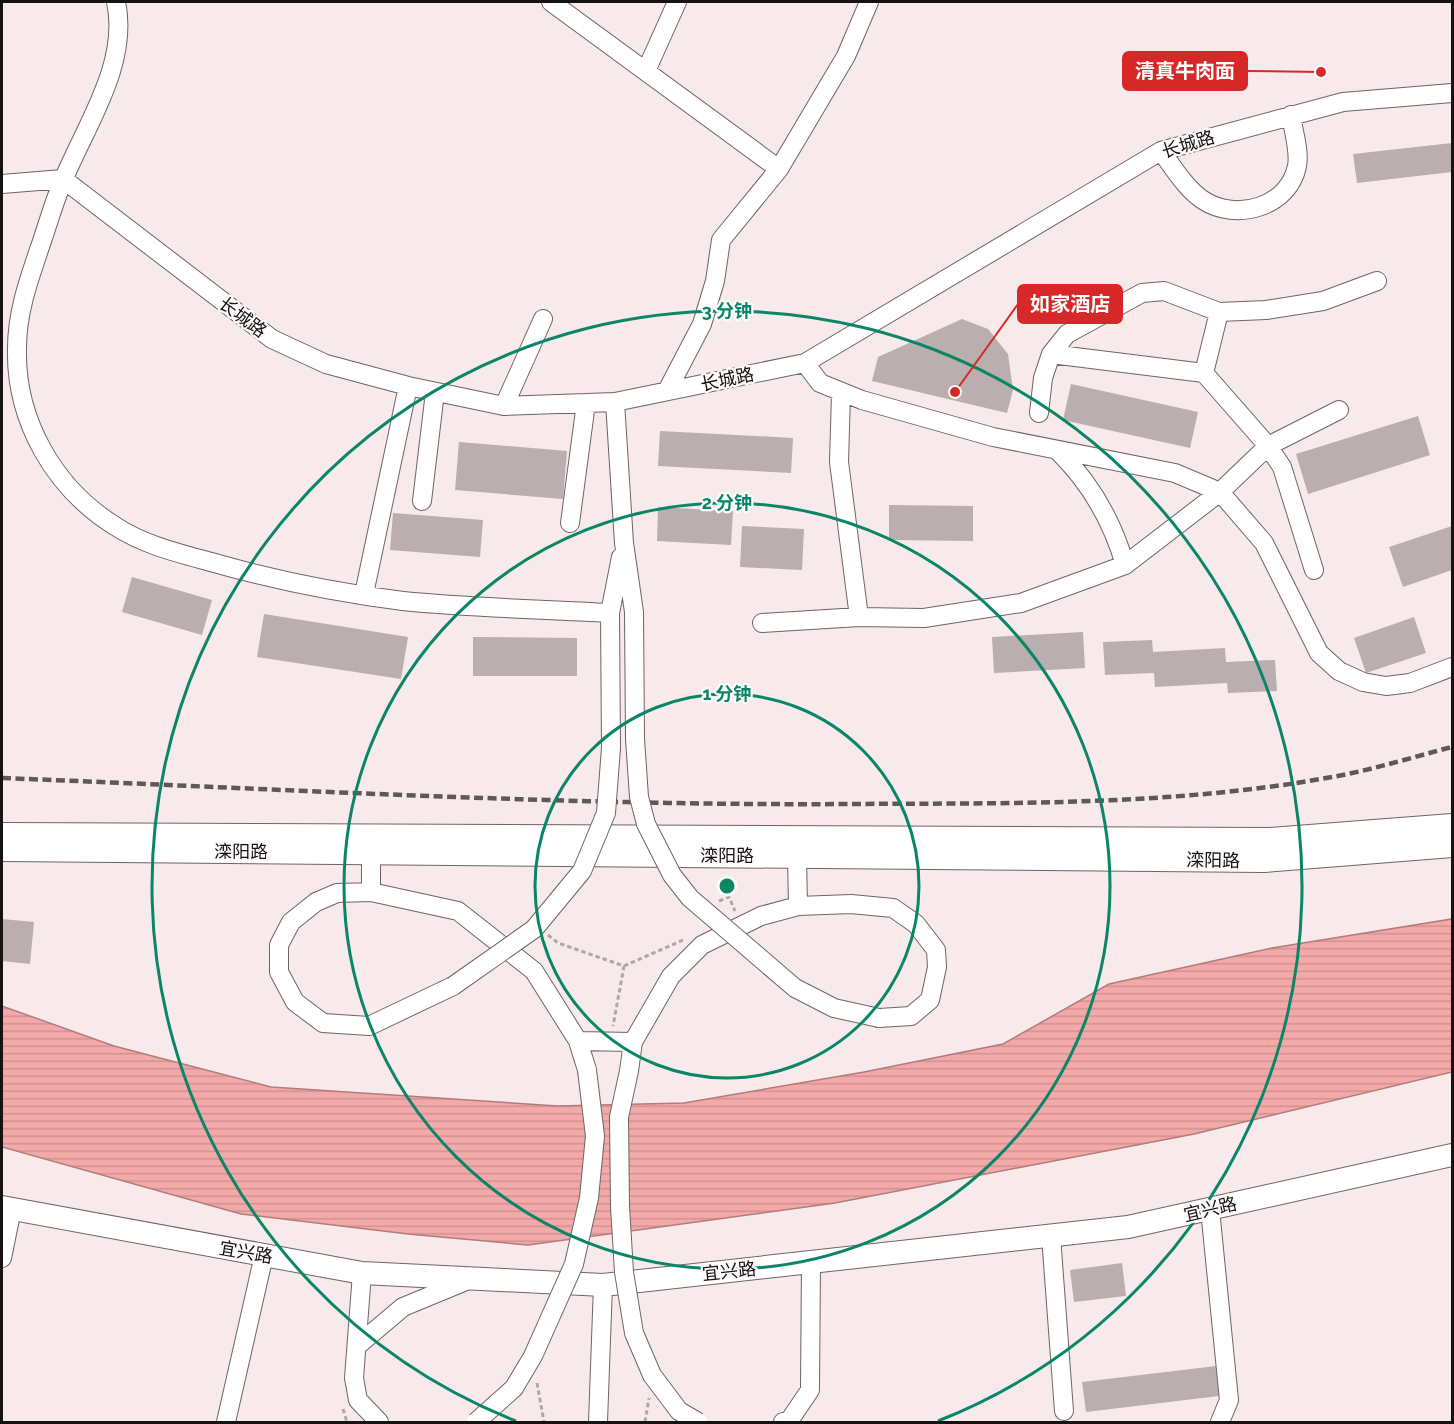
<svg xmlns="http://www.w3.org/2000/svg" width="1454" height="1424" viewBox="0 0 1454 1424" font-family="Raleway,'Noto Sans SC',sans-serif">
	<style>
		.water { fill: url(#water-rules); stroke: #b17c7c; stroke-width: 1.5 }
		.building { fill: #bbaeae }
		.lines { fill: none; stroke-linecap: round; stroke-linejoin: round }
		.minor-casing { stroke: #6f6363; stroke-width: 20 }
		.major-casing { stroke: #6f6363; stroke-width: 24 }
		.path { stroke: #b1a6a6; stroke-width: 3; stroke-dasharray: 4.5 3; stroke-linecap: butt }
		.minor { stroke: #fff; stroke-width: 18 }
		.major { stroke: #fff; stroke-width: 22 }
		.rail { stroke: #5f5858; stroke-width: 4.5; stroke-dasharray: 9 4.5; stroke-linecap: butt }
		.minor-bridge-casing { stroke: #6f6363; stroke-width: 20; stroke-linecap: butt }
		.minor-bridge { stroke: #fff; stroke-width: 18 }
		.ring { fill: none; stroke: #0a8667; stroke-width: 3 }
		.labels { text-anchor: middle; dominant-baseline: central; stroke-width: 4.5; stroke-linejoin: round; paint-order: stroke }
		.street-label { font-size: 18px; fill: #161212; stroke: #fdfafa }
		.centre { fill: #0a8667; stroke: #fdfafa; stroke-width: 3 }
		.ring-label { font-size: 18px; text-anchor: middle; font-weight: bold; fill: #0a8667; stroke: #fdfafa; stroke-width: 4.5; stroke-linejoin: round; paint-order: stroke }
		.leader { fill: none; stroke: #d62828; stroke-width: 2 }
		.callout-dot { fill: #d62828; stroke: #fdfafa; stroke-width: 2 }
		.callout { fill: #d62828; stroke: #d62828; stroke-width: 2 }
		.callout-label { font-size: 20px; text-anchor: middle; font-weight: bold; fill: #fff }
	</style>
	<defs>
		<pattern id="water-rules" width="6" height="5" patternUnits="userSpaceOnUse" patternTransform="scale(1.5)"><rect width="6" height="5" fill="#f4a9a9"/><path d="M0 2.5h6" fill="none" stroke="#d09090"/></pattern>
	</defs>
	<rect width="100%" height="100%" fill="#f8eaea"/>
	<!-- water -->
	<path class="water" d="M1452 919V1072L1194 1134 835 1203 528 1245 408 1234 241 1214 2 1147V1006L114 1046 271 1087 558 1106 684 1103 864 1072 1003 1044 1109 984 1272 948Z"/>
	<!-- building -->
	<path class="building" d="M1452 143V172L1357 183 1353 154Z
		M962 319 988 329 1008 354 1013 390 1007 413 872 381 878 357Z
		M1071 384 1198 412 1190 448 1063 420Z
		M1418 416 1430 455 1308 494 1296 454Z
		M660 431 793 438 791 473 658 466Z
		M459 442 567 451 563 499 455 490Z
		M889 505 973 506V541L889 540Z
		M658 507 733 511 731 545 657 541Z
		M393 513 483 520 480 557 390 550Z
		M742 526 804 529 802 570 740 567Z
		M1452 526V570L1403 587 1389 547Z
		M132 577 212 600 202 635 122 612Z
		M264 614 408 637 401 679 257 657Z
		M1414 617 1426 653 1366 673 1354 638Z
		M1083 632 1085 668 994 673 992 637Z
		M473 637 577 638V676H473Z
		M1152 640 1153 652 1225 648 1226 662 1275 660 1277 691 1228 693 1227 683 1155 687 1154 673 1105 675 1103 642Z
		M2 919 34 922 30 964 2 961Z
		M1122 1263 1126 1296 1074 1302 1070 1270Z
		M1216 1366 1219 1396 1086 1412 1082 1382Z"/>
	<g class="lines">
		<defs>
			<path id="minor" d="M116 2C129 62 88 122 65 176 56 196 50 217 43 238 31 274 17 309 17 348 15 420 54 488 115 526 144 545 178 553 211 562 274 580 339 593 403 601 471 608 541 609 610 613
				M551 2 779 169
				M646 71 677 2
				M1161 151C1173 167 1186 189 1203 200 1236 222 1289 207 1297 166 1300 151 1293 130 1291 115
				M2 184 63 179 272 339 326 364 408 386 504 406 615 402 805 363 1161 151 1343 102 1452 93
				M1051 354 1204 373 1268 446 1282 467 1314 570
				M805 363 820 383 862 400 993 437 1175 473 1220 492 1264 543 1319 653 1339 671 1363 682 1386 686 1410 683 1452 667
				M1204 373 1219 312 1266 310 1323 301 1377 281
				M667 391 702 324 715 281 721 240 779 169 846 56 869 2
				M841 394 839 462 859 617
				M615 402 624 543 634 612 635 739
				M504 406 543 319
				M1039 413 1043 378 1051 354 1067 334 1142 293 1164 291 1219 312
				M1057 450C1091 483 1112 520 1125 565
				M422 501 435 392
				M570 523 586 403
				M364 594 408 386
				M762 623 859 617 924 618 1021 603 1125 565 1220 492 1268 446 1339 410
				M611 748 610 613 621 557
				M797 855 798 906
				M371 892V852
				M453 986 369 1026 323 1023 295 1002 279 972V945L291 922 316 902 337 893 371 892 458 911 534 971 578 1041 587 1070
				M578 1041 633 1042
				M629 1071 633 1042 671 976 702 945 761 916 798 906 851 904 893 908 916 924 936 950 937 967 930 1000 911 1016 879 1018
				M1210 1209 1229 1400 1220 1422
				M1051 1236 1064 1411
				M2 1258 12 1209
				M362 1273 354 1378 358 1400 379 1422
				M358 1345 403 1307 466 1281
				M226 1422 264 1255
				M598 1422 603 1285
				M783 1422 789 1421 810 1390 811 1262"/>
			<path id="major" d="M2 834 1270 839 1452 825
				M2 850 1264 861 1452 846
				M2 1207 362 1273 603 1285 1128 1227 1452 1155"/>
		</defs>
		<!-- minor casing -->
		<use href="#minor" class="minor-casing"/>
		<!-- major casing -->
		<use href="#major" class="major-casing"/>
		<!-- path -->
		<path class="path" d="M719 901 729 897 735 911
			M548 935 558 943 624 966 613 1026
			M624 966 683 940
			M537 1383 544 1422
			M343 1409 347 1422
			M645 1422 649 1398"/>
		<!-- minor -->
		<use href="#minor" class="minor"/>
		<!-- major -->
		<use href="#major" class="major"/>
		<!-- rail -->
		<path class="rail" d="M2 778C284 789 567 806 850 804 1010 803 1173 806 1332 777 1372 770 1413 757 1452 747"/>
		<defs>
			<path id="minor-bridge" d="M635 739 639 797 646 824 672 875 690 898 795 988 834 1008 879 1018
				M453 986 534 929 582 871 606 813 611 748
				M629 1071 619 1117 620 1206 624 1272 634 1333 652 1375 679 1411 698 1422
				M476 1422 514 1388 533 1356 574 1264 589 1198 595 1136 587 1070"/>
		</defs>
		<!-- minor-bridge casing -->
		<use href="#minor-bridge" class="minor-bridge-casing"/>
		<!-- minor-bridge -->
		<use href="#minor-bridge" class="minor-bridge"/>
	</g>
	<!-- distance rings -->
	<g class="ring">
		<circle cx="727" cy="886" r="192"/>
		<circle cx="727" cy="886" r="383"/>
		<path d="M516 1421A575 575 0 1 1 938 1421"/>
	</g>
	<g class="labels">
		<!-- street labels -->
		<g class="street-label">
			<text transform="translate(1188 144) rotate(-17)">长城路</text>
			<text transform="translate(243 317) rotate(37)">长城路</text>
			<text transform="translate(727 379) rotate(-12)">长城路</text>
			<text x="241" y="851">滦阳路</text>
			<text x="727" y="855">滦阳路</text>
			<text transform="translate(1213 860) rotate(1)">滦阳路</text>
			<text transform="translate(1210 1209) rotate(-13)">宜兴路</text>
			<text transform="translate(246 1252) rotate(10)">宜兴路</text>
			<text transform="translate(729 1271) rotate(-6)">宜兴路</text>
		</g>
	</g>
	<circle cx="727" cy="886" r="9" class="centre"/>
	<g class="ring-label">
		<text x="727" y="317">3 分钟</text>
		<text x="727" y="509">2 分钟</text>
		<text x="727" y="700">1 分钟</text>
	</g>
	<!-- callouts -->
	<path class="leader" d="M1321 72L1247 71M955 392L1018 304"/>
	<g class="callout-dot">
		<circle cx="1321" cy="72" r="6"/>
		<circle cx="955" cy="392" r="6"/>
	</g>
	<g class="callout">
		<rect x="1123" y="52" width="124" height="38" rx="6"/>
		<rect x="1018" y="285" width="104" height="38" rx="6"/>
	</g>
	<g class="callout-label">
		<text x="1185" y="78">清真牛肉面</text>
		<text x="1070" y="311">如家酒店</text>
	</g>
	<!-- border -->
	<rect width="1454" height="1424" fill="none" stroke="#161212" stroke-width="6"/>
</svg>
